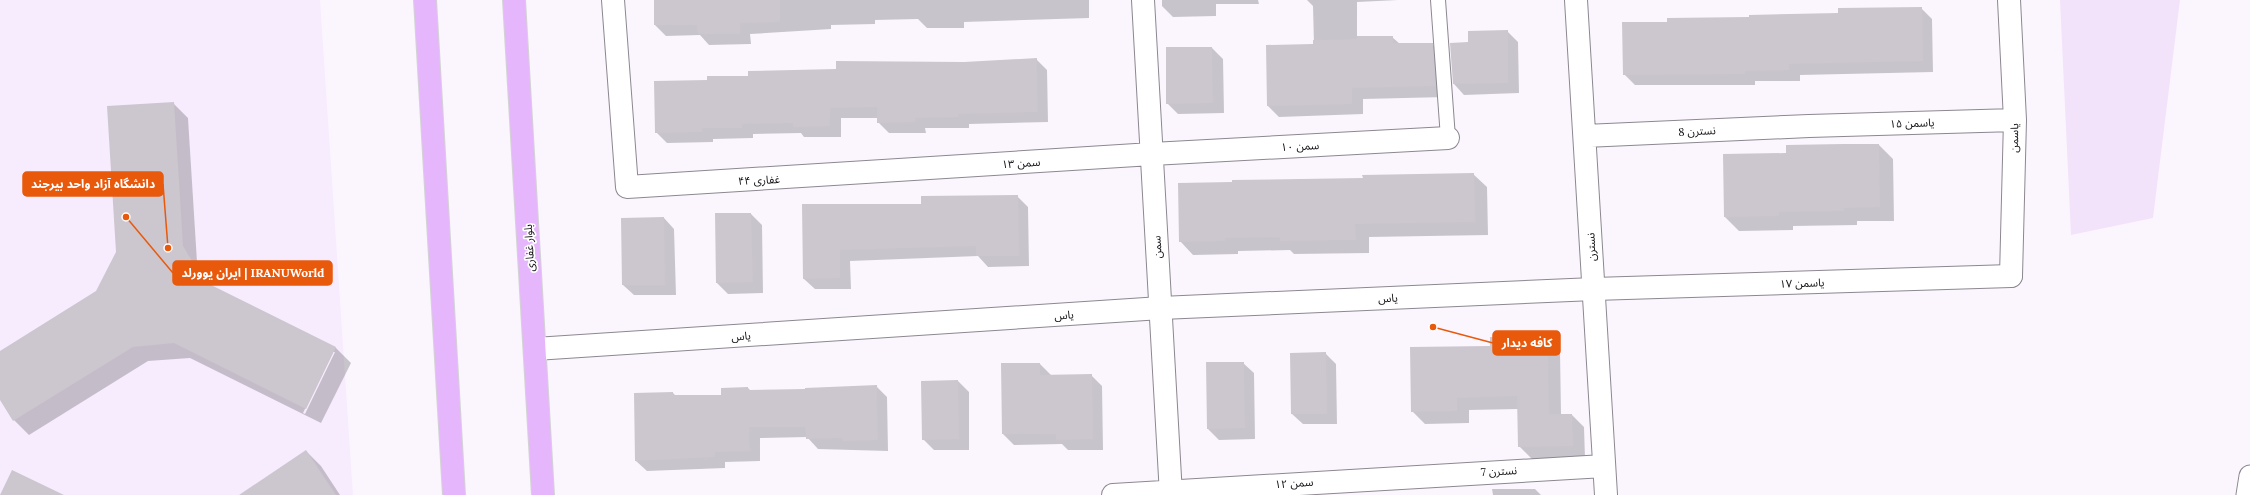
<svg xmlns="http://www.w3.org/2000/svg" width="2250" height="495" viewBox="0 0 2250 495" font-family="Lora,'Noto Sans Arabic',serif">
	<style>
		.built { fill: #f7ecfd }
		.green { fill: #f2e3fa }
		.shadow { fill: #0003; fill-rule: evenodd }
		.building { fill: #ccc6cf }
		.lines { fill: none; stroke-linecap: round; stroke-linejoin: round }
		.service-casing { stroke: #8c8790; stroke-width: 16 }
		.pedestrian-casing { stroke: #8c8790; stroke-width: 23 }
		.minor-casing { stroke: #8c8790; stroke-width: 24 }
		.tertiary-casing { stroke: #8c8790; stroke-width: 24 }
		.primary-casing { stroke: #d4d3d4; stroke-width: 24 }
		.service { stroke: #fff; stroke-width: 14 }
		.pedestrian { stroke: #fff; stroke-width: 21 }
		.minor { stroke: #fff; stroke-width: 22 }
		.tertiary { stroke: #fff; stroke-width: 22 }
		.primary { stroke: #e5b6fc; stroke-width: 22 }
		.labels { text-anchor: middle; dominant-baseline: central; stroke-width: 3.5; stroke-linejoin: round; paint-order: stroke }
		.street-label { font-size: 11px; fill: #0f0d11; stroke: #fff }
		.leader { fill: none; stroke: #e8590c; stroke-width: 1.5 }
		.callout-dot { fill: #e8590c; stroke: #fff; stroke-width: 1.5 }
		.callout { fill: #e8590c; stroke: #e8590c; stroke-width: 1.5 }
		.callout-label { font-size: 12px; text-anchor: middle; font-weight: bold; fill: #fff }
	</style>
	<rect width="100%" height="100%" fill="#fbf6fe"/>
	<!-- built -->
	<path class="built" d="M0 0H320L353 495H0Z"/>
	<!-- green -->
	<path class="green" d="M2060 0H2180L2153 218 2071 235Z"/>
	<!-- shadow -->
	<path class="shadow" d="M655 0H1089V18L964 22V28H927L918 19 875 20V24L831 25V29L750 34 751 44 709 45 700 35 666 36 655 25Z
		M1162 0H1258L1259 4H1216V16L1173 17 1162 6Z
		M1307 0H1398L1357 2V37H1392L1400 44H1432L1443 55 1446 97 1363 99V114L1279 117 1268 106 1314 45 1313 6Z
		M1921 8 1932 19 1933 72 1800 75V81H1755V85H1635L1624 74 1669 23 1817 17Z
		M1507 31 1518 42 1519 93 1464 95 1454 84 1469 43Z
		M1212 48 1223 59 1224 113 1178 114 1167 103Z
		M1036 59 1047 70 1048 122 969 124V128H925L926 133H889L878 122V118H841V137H804L801 133 753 134V138L713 139V142L667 143 656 132 708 81 837 70Z
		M173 103 188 118 197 262 213 287 336 348 351 363 321 423 190 358 148 361 29 435 14 420 0 398V352L97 292 117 252ZM333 352H335L305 414 303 413Z
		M1879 145 1893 159 1894 221H1857V225L1793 226V230L1739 231 1725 217Z
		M1473 174 1487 187 1488 235 1369 237V253L1294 254 1290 250 1238 251V254L1193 255 1180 241 1364 179Z
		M1017 196 1028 207 1029 266 988 267 978 256 850 261 851 289H815L804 279 803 205H922Z
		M716 214H751L762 225 763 293 728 294 717 283Z
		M664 218 674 229 676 295H634L623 285Z
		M1547 337 1560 350 1561 415H1572L1584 427 1585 458 1532 459 1519 446 1518 409 1469 410V423L1425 424 1412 411 1491 347Z
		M1326 354 1336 364 1337 424H1303L1292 414Z
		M1243 363 1254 373 1255 439 1219 440 1208 429Z
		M1040 364 1051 375H1091L1102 386 1103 450H1068L1062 444 1014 445 1003 434Z
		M958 381 969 392V450H934L923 439Z
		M876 386 887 397 888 451 818 449 807 437 760 438V461L725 462V468L647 471 636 461 673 393 676 396H722L748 388 751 391 806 390Z
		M306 451 321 466 340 495H241Z
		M1492 489H1535L1541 495H1493Z"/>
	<!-- building -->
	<path class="building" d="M654 0H780V22L740 23V34H698L697 25H654Z
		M1922 7 1923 61 1789 64V70L1745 71V74L1623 75 1622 22H1667V18L1749 17V15L1838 13V8Z
		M1508 30V83L1453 84 1450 43 1468 42V31Z
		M1357 36H1393V43H1433L1436 86 1352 88V104L1267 106 1266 45 1313 44V40L1357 39Z
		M1166 47H1212L1213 103 1166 104Z
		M1037 58 1038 112 958 114V117L915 118V122L877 123V107L830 108V126L793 127V123L742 124V128H702V132L655 133 654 81 707 80V76H748V71L836 69V61L964 62Z
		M174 102 183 246 205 282 336 347 306 409 174 343 133 347 13 421 0 400V351L96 291 116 252 107 106Z
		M1843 144H1879L1880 207 1844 208V211L1779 212V216L1724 217 1723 154 1786 153V145Z
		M1474 173 1475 222 1355 224 1356 240 1280 241V237L1225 238V241L1179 242 1178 183 1232 182V180L1363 178 1362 175Z
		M1018 195 1019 256H976V246L840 250V278L803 279 802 204H921V196Z
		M715 213H751L753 282 716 283Z
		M664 217 665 285H622L621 218Z
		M1548 336 1549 414H1572L1573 446 1518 447 1517 396 1457 398V411L1411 412 1410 347 1490 346V337Z
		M1326 352 1327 414H1291L1290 353Z
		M1206 362H1244L1245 428 1207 429Z
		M1001 363H1040V375L1092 374 1093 439 1056 440V434H1002Z
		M958 380 959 439 922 440 921 381Z
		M877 385 878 440 843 441V438L806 439 805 427H749L750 451 715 452V457L635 461 634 393 673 392V395H721V388L748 387V390L805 389V388Z
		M306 450 336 495H239Z
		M12 470 64 495H0Z"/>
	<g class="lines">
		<defs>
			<path id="service" d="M1438 0 1448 138"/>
			<path id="pedestrian" d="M2247 495 2250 476"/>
			<path id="minor" d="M613 0 627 187 1152 154 1448 138
				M1143 0 1171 495
				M1576 0 1606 495
				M2009 0 2015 120 2011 276
				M1585 136 1809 126 2015 120
				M1113 495 1604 466"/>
			<path id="tertiary" d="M535 349 1161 308 1594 289 2011 276"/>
			<path id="primary" d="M425 0 454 495
				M514 0 543 495"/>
		</defs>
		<!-- service casing -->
		<use href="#service" class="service-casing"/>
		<!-- pedestrian casing -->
		<use href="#pedestrian" class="pedestrian-casing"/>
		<!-- minor casing -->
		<use href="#minor" class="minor-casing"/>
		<!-- tertiary casing -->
		<use href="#tertiary" class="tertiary-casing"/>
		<!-- primary casing -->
		<use href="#primary" class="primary-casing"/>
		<!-- service -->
		<use href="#service" class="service"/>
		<!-- pedestrian -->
		<use href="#pedestrian" class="pedestrian"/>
		<!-- minor -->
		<use href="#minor" class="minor"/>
		<!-- tertiary -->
		<use href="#tertiary" class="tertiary"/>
		<!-- primary -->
		<use href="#primary" class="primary"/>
	</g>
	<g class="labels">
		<!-- street labels -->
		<g class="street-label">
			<text transform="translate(1912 123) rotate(-2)">یاسمن ۱۵</text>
			<text transform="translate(1697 131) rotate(-3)">نسترن 8</text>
			<text transform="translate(2014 138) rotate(-89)">یاسمن</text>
			<text transform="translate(1300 146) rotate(-3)">سمن ۱۰</text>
			<text transform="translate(1021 163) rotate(-4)">سمن ۱۳</text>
			<text transform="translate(759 180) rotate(-3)">غفاری ۴۴</text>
			<text transform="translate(1157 247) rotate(-93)">سمن</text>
			<text transform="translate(1591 247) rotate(-93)">نسترن</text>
			<text transform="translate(529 248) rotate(-93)">بلوار غفاری</text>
			<text transform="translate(1802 283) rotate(-2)">یاسمن ۱۷</text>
			<text transform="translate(1388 298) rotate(-3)">یاس</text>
			<text transform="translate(1064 315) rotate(-4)">یاس</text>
			<text transform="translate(741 336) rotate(-4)">یاس</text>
			<text transform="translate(1499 471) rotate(-3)">نسترن 7</text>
			<text transform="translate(1294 483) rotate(-4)">سمن ۱۲</text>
		</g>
	</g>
	<!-- callouts -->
	<path class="leader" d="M168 248L163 184M126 217L173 273M1433 327L1493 343"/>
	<g class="callout-dot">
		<circle cx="168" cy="248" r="4"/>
		<circle cx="126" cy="217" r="4"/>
		<circle cx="1433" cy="327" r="4"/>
	</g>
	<g class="callout">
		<rect x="23" y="172" width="140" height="24" rx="4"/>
		<rect x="173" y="261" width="159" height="24" rx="4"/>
		<rect x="1493" y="331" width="67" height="24" rx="4"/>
	</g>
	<g class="callout-label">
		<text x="93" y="188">دانشگاه آزاد واحد بیرجند</text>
		<text x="253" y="277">ایران یوورلد | IRANUWorld</text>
		<text x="1527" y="347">کافه دیدار</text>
	</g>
</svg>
